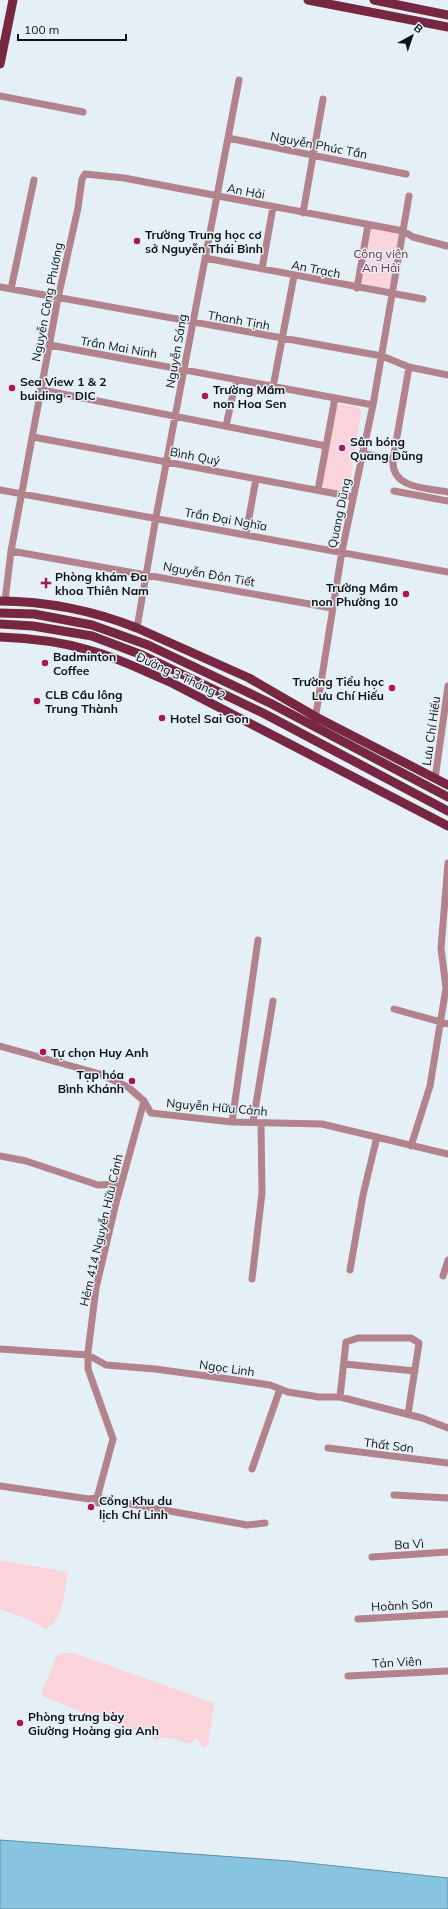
<svg xmlns="http://www.w3.org/2000/svg" width="448" height="1909" viewBox="0 0 448 1909" font-family="Mulish,sans-serif">
	<style>
		.green { fill: #fbd3db }
		.water { fill: #87c4df; stroke: #638fa2 }
		.lines { fill: none; stroke-linecap: round; stroke-linejoin: round }
		.minor { stroke: #b2838d; stroke-width: 7 }
		.major { stroke: #772740; stroke-width: 9 }
		.poi-dot { fill: #a91852; stroke: #e4f0f6; stroke-width: 1.5 }
		.labels { text-anchor: middle; dominant-baseline: central; stroke-width: 3; stroke-linejoin: round; paint-order: stroke }
		.street-label { font-size: 12px; fill: #0e1214; stroke: #e4f0f6 }
		.poi-label { font-size: 12px; font-weight: bold; fill: #0e1214; stroke: #e4f0f6; text-anchor: start }
		.park-label { font-size: 12px; fill: #752c42; stroke: #e4f0f6 }
	</style>
	<rect width="100%" height="100%" fill="#e4f0f6"/>
	<!-- green -->
	<path class="green" d="M371 229 399 233 391 285 386 289 362 283Z
		M340 404 359 407 361 412 349 489 344 493 325 489 322 484 336 408Z
		M0 1560 68 1572C64 1589 64 1623 45 1629L30 1620 0 1609Z
		M62 1653H74L214 1703 208 1746 202 1747 200 1742 195 1739 190 1744C179 1741 166 1735 155 1740L142 1730 124 1729 42 1696V1691L57 1655Z"/>
	<!-- water -->
	<path class="water" d="M0 1840 289 1861 448 1878V1909H0Z"/>
	<g class="lines">
		<!-- minor -->
		<path class="minor" d="M0 96 83 112
			M228 138 406 174
			M303 213 323 99
			M205 258 423 299
			M262 269 273 207
			M0 287 382 356 409 367 448 375
			M357 288 368 225
			M11 289 34 180
			M50 345 373 405
			M409 367 393 460C391 489 427 488 448 492
			M273 387 294 276
			M42 390 326 446
			M226 426 236 380
			M33 437 353 497
			M362 453 393 460
			M0 490 448 572
			M318 490 335 398
			M394 491 448 501
			M246 534 256 479
			M11 551 332 608
			M5 601 11 551 58 298 78 208 82 179 85 174 124 178 403 231 413 237 447 246
			M137 628 156 517 239 80
			M315 720 342 551 373 405 409 196
			M435 779 448 686
			M394 1009 448 1024
			M0 1046 100 1074 128 1087 144 1101 151 1113 232 1122 322 1124 448 1154
			M232 1122 258 940
			M253 1122 273 1001
			M411 1146 430 1086 446 988 441 948 448 863
			M0 1156 26 1161 98 1185 121 1184
			M350 1270 363 1195 377 1137
			M443 1276 448 1260
			M252 1279 262 1193 261 1124
			M0 1349 88 1355 106 1365 155 1369 229 1379 270 1385 288 1392 319 1397H340L422 1418 448 1428
			M344 1364 415 1371
			M340 1397 346 1342 358 1338H411L419 1343 408 1414
			M328 1448 448 1463
			M252 1469 280 1389
			M0 1486 89 1499 97 1498 247 1525 265 1523
			M394 1495 448 1498
			M98 1503 97 1498 113 1439 88 1369V1352L96 1288 116 1203 144 1101
			M372 1557 448 1552
			M358 1619 448 1614
			M348 1676 448 1671"/>
		<!-- major -->
		<path class="major" d="M308 0 448 27
			M374 0 448 15
			M0 64 13 0
			M0 601C46 601 95 611 137 628L249 678 316 717 448 785
			M0 613 34 614 92 625 148 645 270 703 448 797
			M0 624 33 626 92 636 142 655 263 713 448 811
			M0 637C29 638 61 642 89 650 117 657 143 671 170 682L448 826"/>
	</g>
	<!-- markers -->
	<g class="poi-dot">
		<circle cx="137" cy="241" r="4"/>
		<circle cx="12" cy="388" r="4"/>
		<circle cx="205" cy="396" r="4"/>
		<circle cx="342" cy="448" r="4"/>
		<path d="M44 577h4v4h4v4h-4v4h-4v-4h-4v-4h4z"/>
		<circle cx="406" cy="594" r="4"/>
		<circle cx="45" cy="663" r="4"/>
		<circle cx="392" cy="688" r="4"/>
		<circle cx="37" cy="701" r="4"/>
		<circle cx="162" cy="718" r="4"/>
		<circle cx="43" cy="1052" r="4"/>
		<circle cx="132" cy="1081" r="4"/>
		<circle cx="91" cy="1507" r="4"/>
		<circle cx="20" cy="1723" r="4"/>
	</g>
	<g class="labels">
		<!-- street labels -->
		<g class="street-label">
			<text transform="translate(319 145) rotate(11)">Nguyễn Phúc Tần</text>
			<text transform="translate(246 191) rotate(10)">An Hải</text>
			<text transform="translate(316 269) rotate(11)">An Trạch</text>
			<text transform="translate(47 302) rotate(-79)">Nguyễn Công Phương</text>
			<text transform="translate(239 320) rotate(10)">Thanh Tịnh</text>
			<text transform="translate(119 347) rotate(10)">Trần Mai Ninh</text>
			<text transform="translate(176 351) rotate(-80)">Nguyễn Sáng</text>
			<text transform="translate(195 456) rotate(11)">Bình Quý</text>
			<text transform="translate(339 513) rotate(-78)">Quang Dũng</text>
			<text transform="translate(226 519) rotate(10)">Trần Đại Nghĩa</text>
			<text transform="translate(209 574) rotate(10)">Nguyễn Đôn Tiết</text>
			<text transform="translate(181 676) rotate(25)">Đường 3 Tháng 2</text>
			<text transform="translate(431 731) rotate(-82)">Lưu Chí Hiếu</text>
			<text transform="translate(217 1107) rotate(5)">Nguyễn Hữu Cảnh</text>
			<text transform="translate(101 1230) rotate(-77)">Hẻm 414 Nguyễn Hữu Cảnh</text>
			<text transform="translate(227 1368) rotate(8)">Ngọc Linh</text>
			<text transform="translate(389 1445) rotate(7)">Thất Sơn</text>
			<text transform="translate(409 1544) rotate(-3)">Ba Vì</text>
			<text transform="translate(402 1605) rotate(-3)">Hoành Sơn</text>
			<text transform="translate(397 1662) rotate(-3)">Tản Viên</text>
		</g>
		<!-- poi labels -->
		<g class="poi-label">
			<text x="145" y="234">Trường Trung học cơ<tspan x="145" dy="14">sở Nguyễn Thái Bình</tspan></text>
			<text x="20" y="381">Sea View 1 &amp; 2<tspan x="20" dy="14">buiding - DIC</tspan></text>
			<text x="213" y="389">Trường Mầm<tspan x="213" dy="14">non Hoa Sen</tspan></text>
			<text x="350" y="441">Sân bóng<tspan x="350" dy="14">Quang Dũng</tspan></text>
			<text x="55" y="576">Phòng khám Đa<tspan x="55" dy="14">khoa Thiên Nam</tspan></text>
			<text x="398" y="587" text-anchor="end">Trường Mầm<tspan x="398" dy="14">non Phường 10</tspan></text>
			<text x="53" y="656">Badminton<tspan x="53" dy="14">Coffee</tspan></text>
			<text x="384" y="681" text-anchor="end">Trường Tiểu học<tspan x="384" dy="14">Lưu Chí Hiếu</tspan></text>
			<text x="45" y="694">CLB Cầu lông<tspan x="45" dy="14">Trung Thành</tspan></text>
			<text x="170" y="718">Hotel Sai Gon</text>
			<text x="51" y="1052">Tự chọn Huy Anh</text>
			<text x="124" y="1074" text-anchor="end">Tạp hóa<tspan x="124" dy="14">Bình Khánh</tspan></text>
			<text x="99" y="1500">Cổng Khu du<tspan x="99" dy="14">lịch Chí Linh</tspan></text>
			<text x="28" y="1716">Phòng trưng bày<tspan x="28" dy="14">Giường Hoàng gia Anh</tspan></text>
		</g>
		<!-- park labels -->
		<g class="park-label">
			<text x="381" y="253">Công viên<tspan x="381" dy="14">An Hải</tspan></text>
		</g>
	</g>
	<!-- north arrow -->
	<g transform="translate(412 36) rotate(40)" stroke="#e4f0f6" stroke-width="3" paint-order="stroke">
	<path d="M0-3L7 15L0 10L-7 15Z" fill="#0e1214"/>
	<text y="-6" font-size="11" font-weight="bold" text-anchor="middle" fill="#0e1214">B</text>
	</g>
	<!-- scale -->
	<path d="M18 34v6h108v-6" fill="none" stroke="#0e1214" stroke-width="2"/>
	<text x="24" y="34" font-size="12" fill="#0e1214" stroke="#e4f0f6" stroke-width="3" paint-order="stroke">100 m</text>
</svg>
